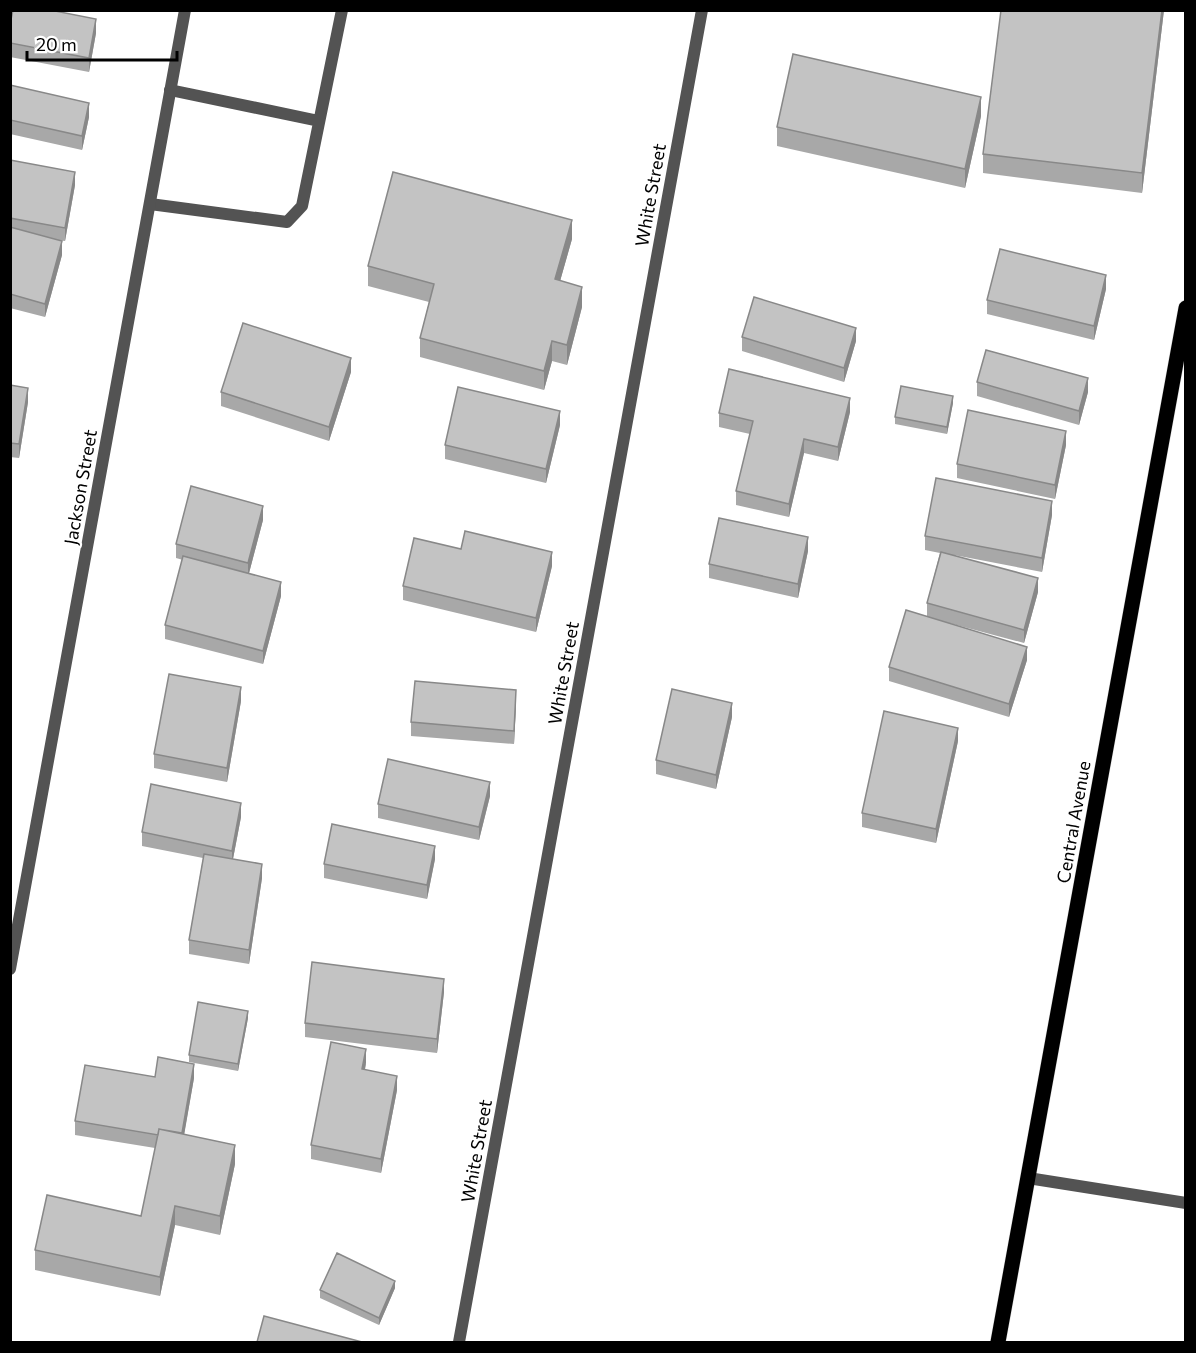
<svg xmlns="http://www.w3.org/2000/svg" width="1196" height="1353" viewBox="0 0 1196 1353" font-family="Commissioner,sans-serif">
	<style>
		.lines { fill: none; stroke-linecap: round; stroke-linejoin: round }
		.primary-casing { stroke: #dbdbdb; stroke-width: 16 }
		.service { stroke: #535353; stroke-width: 12 }
		.minor { stroke: #535353; stroke-width: 12 }
		.primary { stroke: #000; stroke-width: 15 }
		.wall { fill: #a8a8a8 }
		.shaded-wall { fill: #888 }
		.building { fill: #c3c3c3; stroke: #888; stroke-width: 1.5 }
		.labels { text-anchor: middle; dominant-baseline: central; stroke-width: 4.5; stroke-linejoin: round; paint-order: stroke }
		.street-label { font-size: 18px; fill: #000; stroke: #fff }
	</style>
	<rect width="100%" height="100%" fill="#fff"/>
	<g class="lines">
		<defs>
			<path id="primary" d="M998 1342 1186 308"/>
		</defs>
		<!-- primary casing -->
		<use href="#primary" class="primary-casing"/>
		<!-- service -->
		<path class="service" d="M170 90 319 121
			M150 204 287 222 302 206 342 10"/>
		<!-- minor -->
		<path class="minor" d="M10 969 185 10
			M1028 1178 1186 1203
			M459 1342 702 10"/>
		<!-- primary -->
		<use href="#primary" class="primary"/>
	</g>
	<!-- wall -->
	<path class="wall" d="M1001 10H1164L1142 193 983 173V154Z
		M10 24 96 33 89 72 10 57Z
		M10 85 89 117 82 150 10 134Z
		M981 116 965 188 777 146V127Z
		M10 160 75 185 65 241 56 240 62 255 45 317 10 308Z
		M572 239 560 281 582 307 567 365 552 361 544 390 420 357V338L429 302 368 286V266Z
		M1106 289 1094 340 987 314V300Z
		M742 337 856 341 844 382 742 351Z
		M351 372 329 441 221 406V392Z
		M977 382 1088 392 1079 425 977 396Z
		M10 385 28 402 19 458 10 457Z
		M953 403 947 434 895 424V417Z
		M850 412 838 461 804 453 789 517 736 505V491L750 434 719 427V413Z
		M560 425 546 483 445 459V445Z
		M1066 445 1055 499 957 478V464Z
		M1052 515 1042 572 954 555 1038 592 1024 643 949 623 1027 660 1009 717 889 681V667L927 616V603L940 553 925 550V536Z
		M263 520 249 573 281 596 263 664 165 639V625L183 560 176 558V544Z
		M461 549 552 566 536 632 403 600V586Z
		M808 551 798 598 709 578V564Z
		M241 701 227 782 154 768V754Z
		M516 704 514 744 411 736V722Z
		M732 717 716 789 656 774V760Z
		M958 741 936 843 862 827V813Z
		M490 796 479 840 378 818V804Z
		M241 817 233 859 262 878 249 964 189 954V940L203 858 142 846V832Z
		M435 859 427 899 324 878V864Z
		M444 992 437 1053 305 1037V1023Z
		M248 1018 238 1071 189 1062V1055Z
		M366 1063 365 1070 397 1090 381 1173 311 1159V1145Z
		M155 1077 194 1078 184 1134 235 1164 220 1235 175 1225 160 1296 35 1270V1250L141 1216 155 1148 75 1135V1121Z
		M395 1288 379 1325 320 1298V1290Z"/>
	<!-- shaded-wall -->
	<path class="shaded-wall" d="M1162 10H1164L1142 193V173Z
		M96 19V33L89 72V58Z
		M981 97V116L965 188V169Z
		M89 103V117L82 150V136Z
		M75 172V185L65 241V228Z
		M572 220V239L555 299V279Z
		M62 241V255L45 317V304Z
		M1106 275V289L1094 340V326Z
		M582 287V307L567 365V345Z
		M856 328V341L844 382V368Z
		M552 341V361L544 390V371Z
		M351 358V372L329 441V427Z
		M1088 378V392L1079 425V411Z
		M28 388V402L19 458V444Z
		M953 396V403L947 434V427Z
		M850 398V412L838 461V447Z
		M560 411V425L546 483V469Z
		M1066 431V445L1055 499V485Z
		M804 439V453L789 517V504Z
		M1052 501V515L1042 572V558Z
		M263 506V520L248 577V563Z
		M808 537V551L798 598V584Z
		M552 552V566L536 632V618Z
		M1038 578V592L1024 643V630Z
		M281 582V596L263 664V651Z
		M1027 647V660L1009 717V704Z
		M241 687V701L227 782V768Z
		M516 690V704L514 744V731Z
		M732 703V717L716 789V775Z
		M958 728V741L936 843V829Z
		M490 782V796L479 840V827Z
		M241 803V817L232 864V851Z
		M435 846V859L427 899V885Z
		M262 864V878L249 964V950Z
		M444 979V992L437 1053V1039Z
		M248 1011V1018L238 1071V1064Z
		M366 1049V1063L362 1083V1069Z
		M194 1064V1078L181 1153V1139Z
		M397 1076V1090L381 1173V1159Z
		M235 1145V1164L220 1235V1216Z
		M175 1206V1225L160 1296V1277Z
		M395 1281V1288L379 1325V1318Z"/>
	<!-- building -->
	<path class="building" d="M13 10H50L96 19 89 58 10 43V24Z
		M1001 10H1162L1142 173 983 154Z
		M793 54 981 97 965 169 777 127Z
		M10 85 89 103 82 136 10 120Z
		M10 160 75 172 65 228 10 218Z
		M393 172 572 220 555 279 582 287 567 345 552 341 544 371 420 338 434 284 368 266Z
		M10 227 62 241 45 304 10 294Z
		M1000 249 1106 275 1094 326 987 300Z
		M754 297 856 328 844 368 742 337Z
		M243 323 351 358 329 427 221 392Z
		M986 350 1088 378 1079 411 977 382Z
		M729 369 850 398 838 447 804 439 789 504 736 491 753 421 719 413Z
		M10 385 28 388 19 444 10 443Z
		M901 386 953 396 947 427 895 417Z
		M458 387 560 411 546 469 445 445Z
		M968 410 1066 431 1055 485 957 464Z
		M936 478 1052 501 1042 558 925 536Z
		M191 486 263 506 248 563 176 544Z
		M719 518 808 537 798 584 709 564Z
		M465 531 552 552 536 618 403 586 414 538 461 549Z
		M941 552 1038 578 1024 630 927 603Z
		M183 556 281 582 263 651 165 625Z
		M906 610 1027 647 1009 704 889 667Z
		M169 674 241 687 227 768 154 754Z
		M415 681 516 690 514 731 411 722Z
		M672 689 732 703 716 775 656 760Z
		M884 711 958 728 936 829 862 813Z
		M388 759 490 782 479 827 378 804Z
		M151 784 241 803 232 851 142 832Z
		M332 824 435 846 427 885 324 864Z
		M204 854 262 864 249 950 189 940Z
		M312 962 444 979 437 1039 305 1023Z
		M198 1002 248 1011 238 1064 189 1055Z
		M331 1042 366 1049 362 1069 397 1076 381 1159 311 1145Z
		M158 1057 194 1064 182 1133 159 1129 158 1135 75 1121 85 1065 155 1077Z
		M159 1129 235 1145 220 1216 175 1206 160 1277 35 1250 47 1195 141 1216Z
		M337 1253 395 1281 379 1318 320 1290Z
		M264 1316 362 1342H257Z"/>
	<g class="labels">
		<!-- street labels -->
		<g class="street-label">
			<text transform="translate(650 195) rotate(-80)">White Street</text>
			<text transform="translate(80 487) rotate(-80)">Jackson Street</text>
			<text transform="translate(563 673) rotate(-80)">White Street</text>
			<text transform="translate(1073 822) rotate(-80)">Central Avenue</text>
			<text transform="translate(476 1151) rotate(-80)">White Street</text>
		</g>
	</g>
	<!-- border -->
	<rect width="1196" height="1353" fill="none" stroke="#000000" stroke-width="24"/>
	<!-- scale -->
	<path d="M27 51v9h150v-9" fill="none" stroke="#000000" stroke-width="3"/>
	<text x="36" y="51" font-size="18" fill="#000000" stroke="#ffffff" stroke-width="4.5" paint-order="stroke">20 m</text>
</svg>
